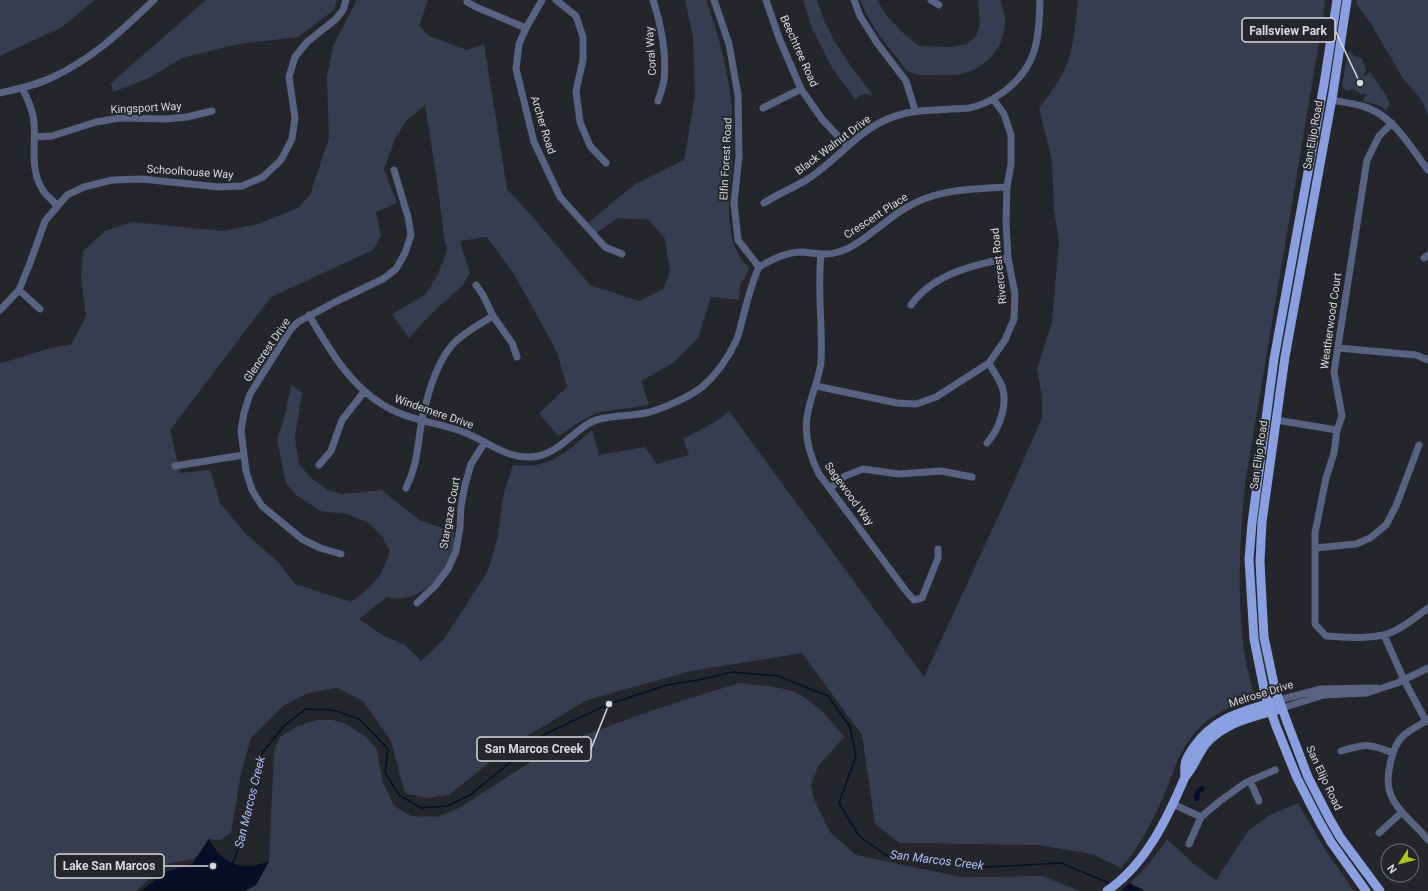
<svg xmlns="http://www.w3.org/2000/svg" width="1428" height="891" viewBox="0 0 1428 891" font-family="Roboto,sans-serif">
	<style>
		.green { fill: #373d50 }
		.water { fill: #080e28 }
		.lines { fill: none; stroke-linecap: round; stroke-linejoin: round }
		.stream { stroke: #080e28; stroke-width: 1.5 }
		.minor { stroke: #586382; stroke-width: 7 }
		.major { stroke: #8a9fdf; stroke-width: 9 }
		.labels { text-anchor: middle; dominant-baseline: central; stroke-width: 4; stroke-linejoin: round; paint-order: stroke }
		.street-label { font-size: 11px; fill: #d8d9dd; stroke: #24262c }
		.water-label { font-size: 12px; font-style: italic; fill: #acc0f9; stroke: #24262c }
		.leader { fill: none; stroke: #d8d9dd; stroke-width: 1.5 }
		.callout-dot { fill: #d8d9dd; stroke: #24262c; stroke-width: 1.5 }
		.callout { fill: #24262c; stroke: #d8d9dd; stroke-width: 1.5 }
		.callout-label { font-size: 12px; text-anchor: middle; font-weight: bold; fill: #d8d9dd }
	</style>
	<rect width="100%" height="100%" fill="#24262c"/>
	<!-- green -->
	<path class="green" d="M0 0H95L62 27 0 56Z
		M206 0H337L334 10 298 37 239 44 182 58 149 78 113 92 111 83Z
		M357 0H428L419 25 429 36 467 50 484 44 507 189 530 214 590 285 639 301 663 289 670 272 665 239 649 220 618 218 596 233 588 223 635 184 684 160 695 96 693 37 685 0H706C718 33 727 65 731 100 733 121 733 143 732 164 730 199 721 240 749 268L748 272 740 284 739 300 711 297 698 338 673 363 641 381 649 405 599 412 581 421 558 436 539 413 567 387 557 352 514 274 487 237 460 241 470 273 463 285 433 312 409 338 392 314 426 294 438 274 447 251 445 243 437 181 425 105 407 120 395 139 384 169 397 203 376 212 381 236 373 250 271 297 170 430 180 473 210 470 220 503 245 533 278 562 295 584 351 602C375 584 380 580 390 551L381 535 369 523 347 514 320 511 295 494 286 483 277 440 285 415 291 385 302 392 295 438 299 464 310 477 328 490 342 494 382 490 419 520 454 532C454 537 454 543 453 548 446 577 418 605 387 597L359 619 384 636 405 645 421 661 444 639 488 571 498 536 503 496 513 465C520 465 528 466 535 465 558 462 575 444 592 430L599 455 645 447 657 464 689 455 683 439 715 422 729 411 924 677 1009 493 1042 418V396L1037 369 1052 322 1059 242 1054 210 1052 160 1039 108C1050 94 1060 80 1067 64 1074 47 1076 18 1078 0H1325L1323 18 1245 484C1240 537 1237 590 1243 643 1245 661 1250 678 1254 695 1247 704 1241 703 1231 707 1216 713 1202 723 1192 736 1175 758 1169 787 1157 811 1147 831 1136 851 1121 868L1092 854 1039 845 900 843 875 824 862 735 802 653 691 671 587 700 506 749 449 795 426 798 405 793 391 741 363 701 337 688 308 693 283 706 251 738 241 773 231 833 220 840 208 839 206 842 207 848 201 854 193 859 166 864 136 891H0V363C24 358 48 346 71 345L86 316 81 278 83 251 105 231 132 222 223 231 258 224 298 208 310 195 329 138 327 77 333 46Z
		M803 0H817C827 37 852 67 874 97 866 92 863 94 855 99L832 68 812 28Z
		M860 0H877L887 16 901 31 919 46 951 47 967 44 977 35 980 24 978 0H1001C1001 7 1005 14 1005 21 1005 49 984 71 956 75 951 75 946 75 941 75 931 75 916 77 908 71 904 69 901 63 898 59 883 41 869 22 860 0Z
		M1357 0H1428V116L1422 101 1402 77 1370 22 1356 4Z
		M1350 51 1354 56 1362 59 1366 71 1363 75 1365 76 1370 72 1386 95 1390 104 1386 111 1381 106 1363 101 1366 94H1361L1353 89 1346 91 1342 86 1348 52Z
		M739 683C753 685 775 686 788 690 812 697 829 718 844 737L819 765 811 784 813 797 830 832 856 855 961 877 1042 876 1080 891H245L256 885 269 861 274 751 280 737 298 726 317 720H333L346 724 365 736 377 749 382 780 394 806 411 816 437 817 459 808 557 745 656 709Z
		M1298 803 1326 851 1354 891H1144C1140 887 1135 887 1130 883 1145 870 1156 855 1167 839L1195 865 1216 880 1249 830 1270 815Z"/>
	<!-- water -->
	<path class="water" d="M1203 785 1205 790 1200 793 1199 801H1195L1193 797 1197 789Z
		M209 839C222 865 243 872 269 861L256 885 245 891H141L165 872 192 864Z
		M1130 883C1135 887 1140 887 1144 891H1121Z"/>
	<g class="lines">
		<!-- stream -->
		<path class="stream" d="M232 865 245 832 256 790 262 753 285 725 306 709 333 710 359 719 388 749 385 772 399 795 421 808 447 806 470 795 545 734 609 704 667 685 703 679 732 672 778 676 828 696 850 727 856 756 839 803 859 836 887 856 936 859 989 867 1061 863 1111 884"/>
		<!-- minor -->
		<path class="minor" d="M467 0V2L476 7 526 28
			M542 0 526 28 519 44 516 69 534 142 560 197 605 247 622 254
			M556 0 576 16 583 37V60L576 91 580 122 590 146 606 163
			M653 0C661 24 667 55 664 80 663 87 660 94 658 101
			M714 0 729 44 738 95 739 156 734 203 738 240 759 267
			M766 0 779 38 801 89 822 119 847 146
			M854 0 860 16 877 43 906 81 915 110
			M931 0 939 5
			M22 88C28 99 33 110 34 122 36 146 29 171 44 192 47 196 53 201 57 205
			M0 93C18 89 37 85 53 77 94 58 122 30 154 0
			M1331 100C1342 102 1352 103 1362 106 1393 114 1410 147 1428 170
			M763 108 801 89
			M1392 123 1379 136 1367 160 1334 372 1342 416 1337 430 1334 453 1326 478 1315 533V624L1326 636C1345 637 1365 639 1383 635 1398 632 1416 617 1428 608
			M35 137 52 136 96 122 120 118 166 119 187 117 212 111
			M764 203C779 193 796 187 811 177 836 160 855 135 883 121 912 107 938 111 969 108 981 106 992 100 1002 93 1037 68 1039 40 1040 0
			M821 255C817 291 823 326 821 362 819 381 809 399 807 418 804 438 810 456 819 474L906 591 914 600 922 598 938 558V549
			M1424 258 1428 255
			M759 267C773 259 786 252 802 252 815 253 826 256 838 252 859 247 885 220 904 209 934 189 972 189 1007 187
			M476 285 483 295 493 316 512 343 517 357
			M19 290 40 309
			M911 305C933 274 973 265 1008 258
			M0 310 19 290 30 263 45 221 67 195 84 187 112 180 142 179 219 187 242 186 263 177 281 160 292 139 295 118 289 77 295 57 307 42 336 19 343 10 346 0
			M309 315C332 354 355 395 399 413 420 422 444 424 466 433 490 443 511 462 538 456 563 451 578 424 600 419 616 415 634 416 650 412 664 408 691 396 702 387 716 375 728 358 736 341 739 335 740 328 742 321 747 302 751 284 759 267
			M1338 348 1416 355 1428 360
			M816 386 897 403 916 404 936 397 989 363 1005 340 1014 319 1015 294 1008 258 1006 221 1007 187 1011 164V135L1004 114 993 99
			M1276 420 1337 430
			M987 443C1000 428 1010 401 1000 382 997 376 992 369 989 363
			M319 465 331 451 342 420 364 392
			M175 466 243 455
			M406 488C418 464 417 446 422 420 427 396 436 363 453 344 464 332 480 324 493 316
			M830 488 845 476 863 469 899 474 941 471 972 477
			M1315 548 1356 544 1370 538 1386 525 1396 506 1419 445
			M341 554 320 548 302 539 262 506 252 490 246 471 241 430 244 413 250 394 291 329 298 322 335 302 383 279 396 269 405 253 411 235 408 217 394 170
			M417 603 435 586 448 569 456 551 460 528 461 506 465 485 471 464 485 442
			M1384 635 1404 680 1426 721
			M1279 700 1321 689 1376 688
			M1282 708 1324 695 1367 693 1397 683 1428 668
			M1428 720C1420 725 1409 730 1402 737 1392 747 1386 775 1389 789 1390 794 1393 800 1395 803 1404 817 1418 827 1428 840
			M1341 751C1366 744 1369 743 1393 753
			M1250 781 1259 801
			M1173 804 1201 817
			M1379 833 1402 812
			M1189 844 1201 817 1220 801 1245 783 1275 770"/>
		<!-- major -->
		<path class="major" d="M1337 0 1324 84 1274 359 1252 523 1249 559 1254 639 1265 694 1276 726 1297 778 1319 821 1331 842 1366 891
			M1347 0 1333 93 1285 357 1262 522 1260 561 1261 582 1264 637 1275 689 1287 722 1308 777 1329 818 1340 837 1380 891
			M1185 777C1184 763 1185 760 1193 748 1213 718 1241 712 1273 702
			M1107 891C1146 864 1167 819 1185 777 1194 767 1197 756 1205 745 1222 724 1251 717 1277 710"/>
	</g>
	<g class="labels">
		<!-- street labels -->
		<g class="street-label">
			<text transform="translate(651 51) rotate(-94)">Coral Way</text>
			<text transform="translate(799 51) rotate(66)">Beechtree Road</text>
			<text transform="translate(146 108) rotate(-3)">Kingsport Way</text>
			<text transform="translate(543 125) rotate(73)">Archer Road</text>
			<text transform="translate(1313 135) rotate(-80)">San Elijo Road</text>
			<text transform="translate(833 145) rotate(-37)">Black Walnut Drive</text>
			<text transform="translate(726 159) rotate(-87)">Elfin Forest Road</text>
			<text transform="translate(190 172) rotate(4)">Schoolhouse Way</text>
			<text transform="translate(876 216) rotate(-33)">Crescent Place</text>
			<text transform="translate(999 266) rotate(-96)">Rivercrest Road</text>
			<text transform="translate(1331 321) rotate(-82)">Weatherwood Court</text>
			<text transform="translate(267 350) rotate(-56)">Glencrest Drive</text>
			<text transform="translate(434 412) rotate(19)">Windemere Drive</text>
			<text transform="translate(1259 455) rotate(-82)">San Elijo Road</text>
			<text transform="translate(849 494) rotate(54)">Sagewood Way</text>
			<text transform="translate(450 513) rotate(-80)">Stargaze Court</text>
			<text transform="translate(1261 694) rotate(-17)">Melrose Drive</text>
			<text transform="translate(1324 778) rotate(65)">San Elijo Road</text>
		</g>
		<!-- water labels -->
		<g class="water-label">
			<text transform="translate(250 802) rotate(-76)">San Marcos Creek</text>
			<text transform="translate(937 860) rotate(7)">San Marcos Creek</text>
		</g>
	</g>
	<!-- callouts -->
	<path class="leader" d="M1360 83L1335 30M609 704L591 749M213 866L164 866"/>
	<g class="callout-dot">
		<circle cx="1360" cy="83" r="4"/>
		<circle cx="609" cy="704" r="4"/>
		<circle cx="213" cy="866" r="4"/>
	</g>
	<g class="callout">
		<rect x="1242" y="18" width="93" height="24" rx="4"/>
		<rect x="477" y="737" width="114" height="24" rx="4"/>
		<rect x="55" y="854" width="109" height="24" rx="4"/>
	</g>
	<g class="callout-label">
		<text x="1288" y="35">Fallsview Park</text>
		<text x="534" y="753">San Marcos Creek</text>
		<text x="109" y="870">Lake San Marcos</text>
	</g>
	<!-- north arrow -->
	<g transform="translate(1400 863) rotate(234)"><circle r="19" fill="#24262c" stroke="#6c6e73"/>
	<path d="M0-3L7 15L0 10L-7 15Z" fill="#aac718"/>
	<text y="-6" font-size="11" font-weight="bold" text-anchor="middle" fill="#d8d9dd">N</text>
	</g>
</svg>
